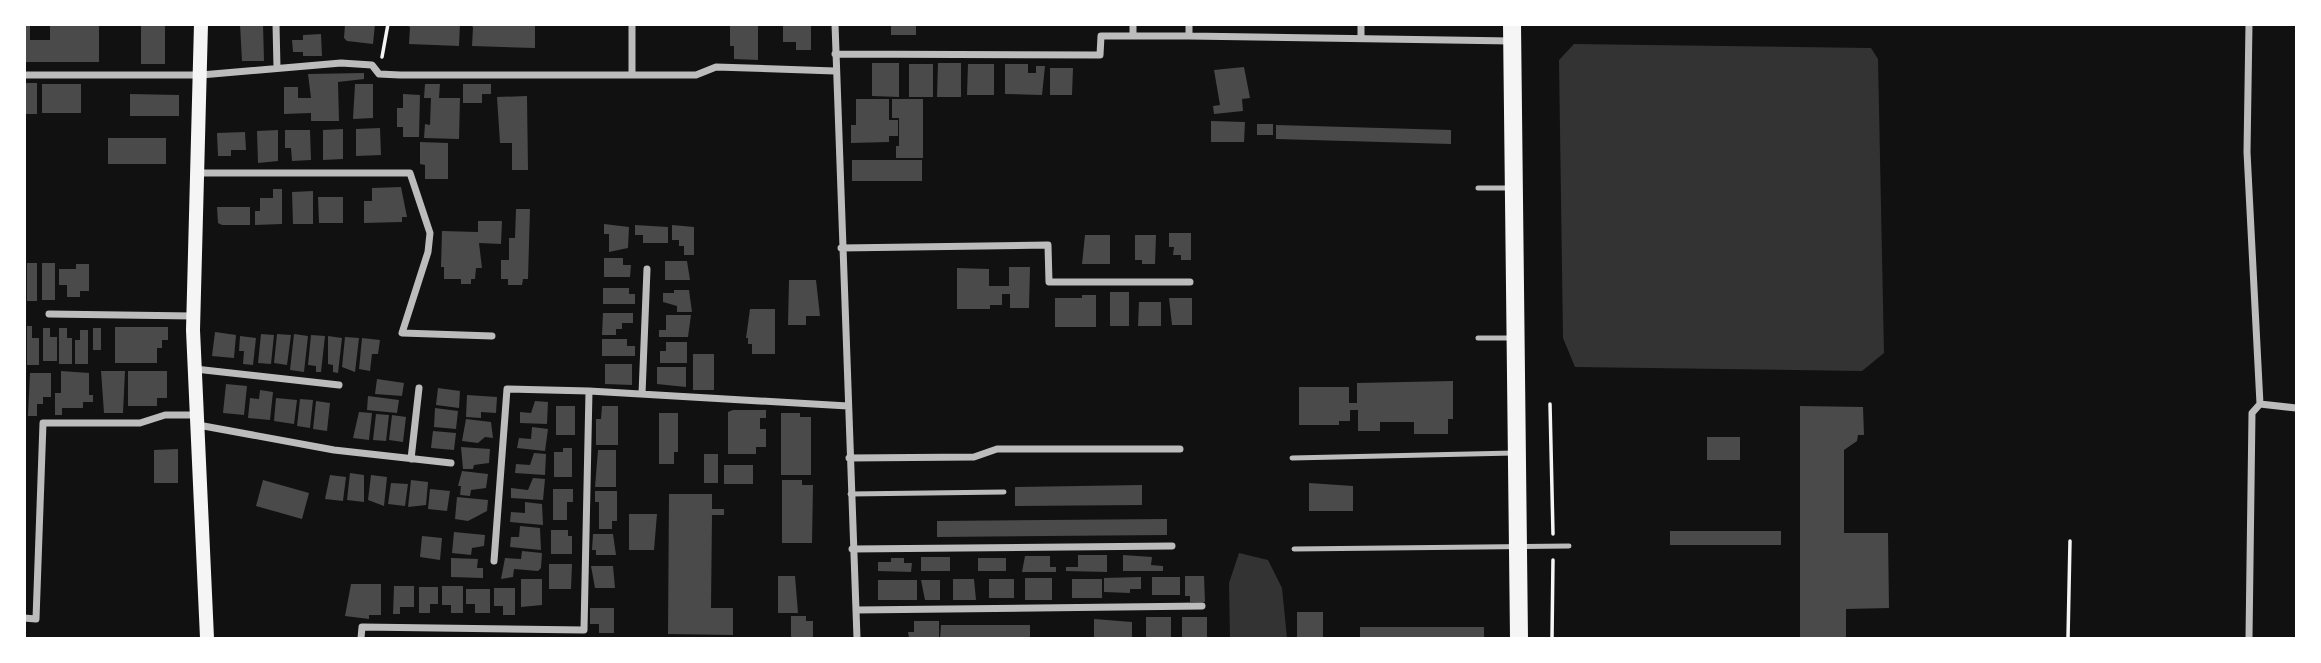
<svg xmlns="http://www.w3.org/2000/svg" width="2321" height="663" viewBox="0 0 2321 663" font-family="'Noto Serif',serif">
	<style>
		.water { fill: #333 }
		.building { fill: #4a4a4a }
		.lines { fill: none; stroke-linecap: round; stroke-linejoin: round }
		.path { stroke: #f5f5f5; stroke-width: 3.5 }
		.service { stroke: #bcbcbc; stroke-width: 5 }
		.minor { stroke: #bcbcbc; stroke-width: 7 }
		.secondary { stroke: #f5f5f5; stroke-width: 14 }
		.primary { stroke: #f5f5f5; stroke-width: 18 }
	</style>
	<rect width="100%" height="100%" fill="#111"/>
	<!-- water -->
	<path class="water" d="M1574 44 1871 48 1878 59 1884 353 1862 371 1575 367 1563 338 1559 60Z
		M1239 553 1268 560 1282 588 1287 638H1230L1229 583Z"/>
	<!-- building -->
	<path class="building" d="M24 24H30V40H50V24H99V62H24Z
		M141 24H165V64H141Z
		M240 24H263L264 61H242Z
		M345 24H375L373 44 347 41 344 38Z
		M404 24H460L459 46 409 44 410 27Z
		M469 24H535V48L472 46 473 27Z
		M730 24H758V60L734 59V46H730Z
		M783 24H811V50H796V42H783Z
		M891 24H916V35H891Z
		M321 34 322 56H303V52H293L292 40H303V35Z
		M872 63H899V97L872 96Z
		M938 63H961V97H937Z
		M909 64H933V97H909Z
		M968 64H994V95H967Z
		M1005 64H1028V73H1036V66H1045L1042 95 1005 94Z
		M1244 67 1250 98 1242 99 1243 111 1214 114 1213 106 1220 105 1214 70Z
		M1050 68H1073L1072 95H1050Z
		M364 73V79L338 82 339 121H311V113L284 114V87H298V98H311L308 74Z
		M24 83H37V114H24Z
		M42 84H81V113H42Z
		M355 84H373V118L353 119Z
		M425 84H440L439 98H460L459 139 424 138 425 124 430 125 431 98H424Z
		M463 84H491V94H482V103H463Z
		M130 94 179 95V116H130Z
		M403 94 420 95 419 137H403V127H397V108H403Z
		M527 96 528 170H512V143H500L497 97Z
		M856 99H889V120H898V136H889V142L851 143V125H856Z
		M892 99H923V158H896V146H899V118H892Z
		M1211 121 1245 122 1244 142H1211Z
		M1257 124H1273V135H1257Z
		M1276 125 1451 130V144L1276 139Z
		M380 128 381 155 356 156V129Z
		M343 129V159L323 160V130Z
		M278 130V161L258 163 257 131Z
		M285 130H310L311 160 292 161 291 148H285Z
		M245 132 246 150H231V156H218L217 133Z
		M108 138H166V164H108Z
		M420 142 448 143V179H425V165L420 164Z
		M852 160H922V181H852Z
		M401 187 407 217H402V222L364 223V201H372V188Z
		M273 189H282V224L255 225V211H260V198H273Z
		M313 191V224H293L292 192Z
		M318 197H343V223H319Z
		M217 207H250V225H222L218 223Z
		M516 209H530L528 279H523L522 285H508V279H501V260H509V238H515Z
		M478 221H502L501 244 479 243 482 268H476L475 279H471V284H461V279H444V267H441L442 231 478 232Z
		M604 224 629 227 628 248 609 252V234H604Z
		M635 225 668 227V243H643V235H635Z
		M672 225 694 227V255H684V246H679V240H672Z
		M1169 233H1191V260H1181V255H1173L1174 247H1169Z
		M1085 235H1110V264H1082Z
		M1135 235H1156L1155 264H1142V260H1135Z
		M604 258H623V265H631L630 277H604Z
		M665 261H687L690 280H665Z
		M27 263H37V301H27Z
		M42 263H55V300H42Z
		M76 264H89V291H80V297H67V285H59V269H76Z
		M1009 267H1030L1029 308H1010V294H1002V305H990V309H957V268L989 269V286H1009Z
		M789 280H816L820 316H806V325H788Z
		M603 288H629V294H635V304H603Z
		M674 290H689L692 312H677V306L663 302V293H674Z
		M1110 292H1129V326H1110Z
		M1082 295H1096V327H1055V298H1082Z
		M1169 298H1192V325H1172Z
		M1139 302H1161V326H1138Z
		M750 309H775V354H752V344H748V338H746Z
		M603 313H633V323H622V329H616V335H602Z
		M666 315H691L688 337H659V330H666Z
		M27 326H32V338H39V365H27Z
		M115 327H168V340H162V348H157V363H115Z
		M43 328H50V337H57V361H43Z
		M59 328H67V338H72V364H59Z
		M93 328H101V350H93Z
		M80 330H88V364H75V340H80Z
		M215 332 236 335 234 358 212 356Z
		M261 334 274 335 271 364 258 363Z
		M277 334 291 335 287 365 274 363Z
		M294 334 308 336 304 372 290 370Z
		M311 335 325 336 321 372H316V366L308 365Z
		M240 336 256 338 253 365 243 364 244 351H239Z
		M328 336 342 338 338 373 333 372V365L328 364Z
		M345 337 359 338 355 372 342 367Z
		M362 338 380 340 378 354H372L370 371 359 369Z
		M602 339H627V346H635V356H602Z
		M666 342H687V363H660V351H666Z
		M693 354H714V390H693Z
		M605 364H632V385L605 384Z
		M657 367H686V387L657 384Z
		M61 371 89 373V395H93V402H83V408H62V415H55V393H61Z
		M101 371H125L123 413H104Z
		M128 371H167V398H157V406H128Z
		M30 373H51V397H43V404H37V416H28Z
		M377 379 404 383 402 396 375 394Z
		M1453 381V419H1448V434H1414V422H1380V431H1358V410H1350V421H1339V425H1299V387H1349V403H1357V383Z
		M226 384 247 386 244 415 223 413Z
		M438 388 460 391 459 408 436 405Z
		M260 390 273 392 270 420 248 418 250 398 259 399Z
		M467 395 497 397 496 413 481 412V418L466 417Z
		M368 396 399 400 397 413 367 410Z
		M276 398 297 400 294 424 274 421Z
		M300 399 313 400 310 428 297 426Z
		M316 401 330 403 327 431 313 429Z
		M535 401 548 402 547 424 520 423V412L531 413Z
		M556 406H575V435H556Z
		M602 406H618V445H596V419H601Z
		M1800 406 1863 407 1864 435H1858L1857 441 1844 450V533H1888L1889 608 1846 609V638H1800Z
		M435 408 458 411 456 429 434 427Z
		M733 410H766V418H760V429H766V447H756V454H728V412Z
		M359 412 372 413 369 440 353 438Z
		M659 413H678V452H674V464H659Z
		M781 413H800V417H811V475H781Z
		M376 414 389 415 386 441 373 440Z
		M392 415 406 417 403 442 389 440Z
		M466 419 491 422 493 438 485 437 478 443 462 441Z
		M532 427 548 429 545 451 517 448 519 438 531 439Z
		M433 431 456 433 454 450 431 448Z
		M1707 437H1740V460H1707Z
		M461 447 490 449 489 463 474 465 473 469H463Z
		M563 448H572V477H554V452H563Z
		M178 449V483H154V450Z
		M598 450H616V487H595Z
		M534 453 546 454 545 475 515 473 516 464 530 465Z
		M704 454H718V483H704Z
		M724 465H753V484H724Z
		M462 471 488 474 486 488 471 490 470 496 460 495 461 486H458Z
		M350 473 364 475V502L347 500Z
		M330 475 346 477 343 501 325 499Z
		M371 475 387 477 384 506 368 500Z
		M533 478 545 479 543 500 511 498V488L528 490Z
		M263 480 309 493 302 519 256 506Z
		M411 480 428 482 426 505 408 507Z
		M782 480H802V485H813L812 543H782Z
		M391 483 408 484 405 506 388 504Z
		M1309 483 1353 486V511H1309Z
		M1142 485V505L1015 506V487Z
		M430 489 450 491 447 511 428 509Z
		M553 489H573V502H567V520H553Z
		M595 491H617V521H612V529H599V502H595Z
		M669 494H712V509H724V515H712L711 608H733V635L668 634Z
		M457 497 488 500 487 511 468 521 455 519Z
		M525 502 542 504 543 525 510 522 511 512 525 513Z
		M629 514H657L654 550H629Z
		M1167 519V535L937 537V521Z
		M520 526 540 528 541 550 510 547 511 537H519Z
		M551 530H568V536H572V554H551Z
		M1670 531H1781V545H1670Z
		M454 532 485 535 484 546 472 548 471 555 452 553Z
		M593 534H613L616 555H596V550H592Z
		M422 536 442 538 440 560 420 557Z
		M522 551 542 553 541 568 538 571 514 569 513 577 501 579 505 558 521 559Z
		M1078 555H1107V572L1066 571V567H1078Z
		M1123 555 1152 557 1151 565 1163 566V571H1123Z
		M1025 556H1050V567H1056V572H1022Z
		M921 557H950V571H921Z
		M451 558 478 559 477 568H483V578L451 577Z
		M891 558H904V563H912L911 572 878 571V562H891Z
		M978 558H1006V571H978Z
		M549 564H572L571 589H549Z
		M591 566H613L615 588H595Z
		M778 576H795L798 613H778Z
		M1185 576H1204L1205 602H1190V596H1185Z
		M1141 577V589H1130V593L1104 592V578Z
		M1152 577H1180V595H1152Z
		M1025 578H1052V600H1025Z
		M521 579H542V605L521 607Z
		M953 579H974L976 600H953Z
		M989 579H1014V598H989Z
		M1072 579H1102V598H1072Z
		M878 580H917V600H878Z
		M921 580H940V600H925Z
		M351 584H381V615H369V619L345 616Z
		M394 586H414V607H400V614H393Z
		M442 586H463V613H451V605H442Z
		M419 587H438V604H430V613H419Z
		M494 588H515V615H503V606H494Z
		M466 589H490V613H475V604H466Z
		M590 608H614V633H599V624H590Z
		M1297 612H1323V638H1297Z
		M791 616H806V621H813V638H791Z
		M1146 617H1171V638H1146Z
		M1182 617H1207V638H1182Z
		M1094 619 1132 622V638H1094Z
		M914 621H939V638H909L908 632H914Z
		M941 625H1030V638H940Z
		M1360 627H1484V638H1360Z"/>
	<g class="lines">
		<!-- path -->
		<path class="path" d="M382 57 388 24
			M1550 404 1553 534
			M1552 638 1553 560
			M2068 638 2070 541"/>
		<!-- service -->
		<path class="service" d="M1478 188H1511
			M1478 338H1513
			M1292 458 1514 453
			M850 494 1004 492
			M1294 549 1569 546"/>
		<!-- minor -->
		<path class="minor" d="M276 24 277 68
			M835 24 857 638
			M1189 24V36L1512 41
			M1361 24V37
			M2249 24 2247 152 2260 404 2252 413 2249 638
			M1133 36V24
			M835 54 1100 55 1101 36H1189
			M24 75H201L341 63 372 65 379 74 400 75H696L716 67 835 71
			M632 75V24
			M199 173H410L430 233 428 252 402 333 492 336
			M841 248 1048 245 1049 282H1190
			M49 314 193 316
			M195 369 339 385
			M642 394 647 269
			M2260 404 2296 408
			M198 425 334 450 451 463
			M849 458 974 457 997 449H1180
			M411 459 419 388
			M852 549 1172 546
			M494 561 507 389 589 391
			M856 610 1202 606
			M24 618 36 619 43 423H140L165 415H197
			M361 638 362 627 584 630 589 391 848 406"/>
		<!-- secondary -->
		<path class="secondary" d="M201 24 193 330 207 638"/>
		<!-- primary -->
		<path class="primary" d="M1512 24 1519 638"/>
	</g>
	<!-- border -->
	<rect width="2321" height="663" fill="none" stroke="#ffffff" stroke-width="52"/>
</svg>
